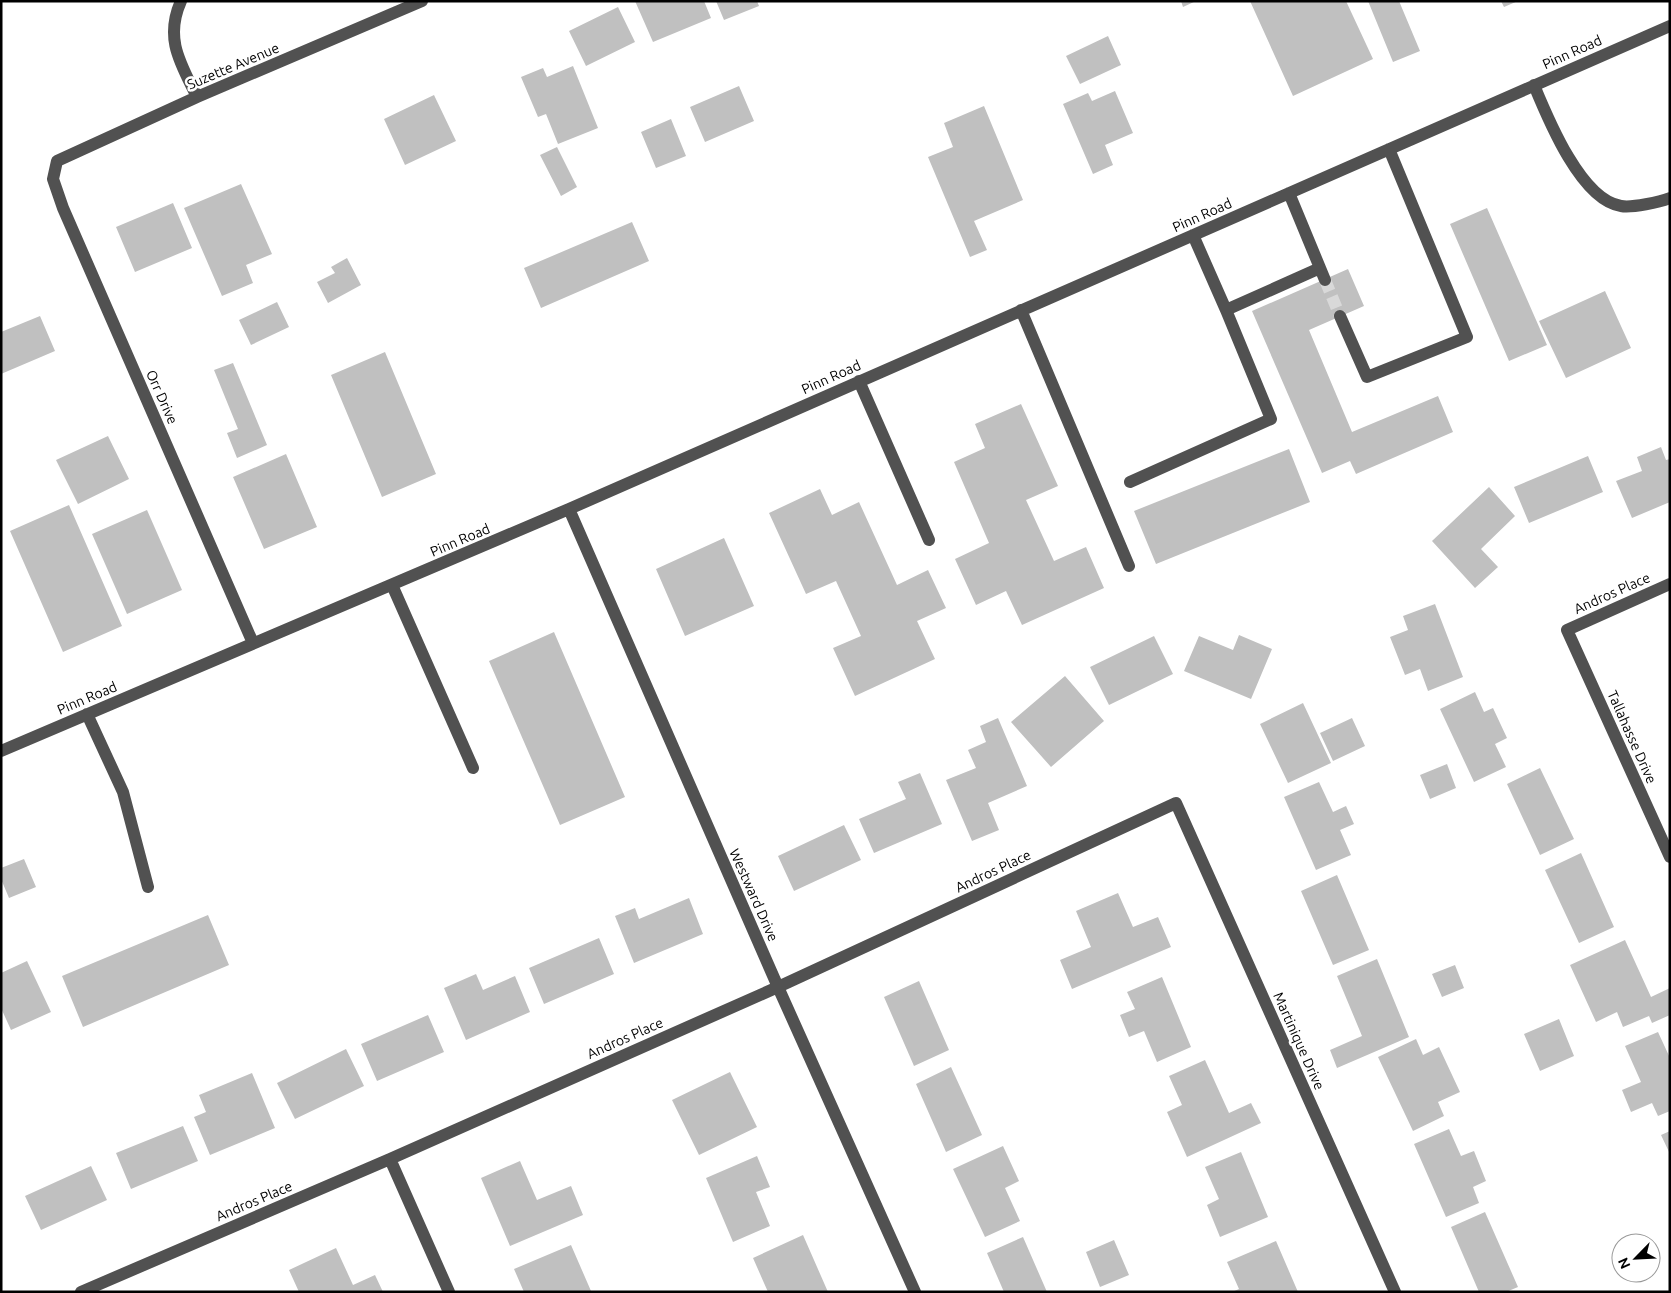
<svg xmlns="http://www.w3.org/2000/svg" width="1671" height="1293" viewBox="0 0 1671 1293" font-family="Ubuntu,sans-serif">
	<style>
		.building { fill: #c0c0c0 }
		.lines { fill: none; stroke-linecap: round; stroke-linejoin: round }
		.minor-tunnel { stroke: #d9d9d9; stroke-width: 12; stroke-dasharray: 12 6; stroke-linecap: butt }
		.minor { stroke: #515151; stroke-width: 12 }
		.labels { text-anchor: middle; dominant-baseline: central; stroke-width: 5; stroke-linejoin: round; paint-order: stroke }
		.street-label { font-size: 14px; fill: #000; stroke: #fff }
	</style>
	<rect width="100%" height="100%" fill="#fff"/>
	<!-- building -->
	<path class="building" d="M635 1H704L711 18 653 42Z
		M716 1H757L759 6 724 20Z
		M1181 1H1196L1183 7Z
		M1250 1H1346L1373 59 1293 96Z
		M1368 1H1399L1420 51 1393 62Z
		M1501 1H1518L1504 7Z
		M618 7 635 42 586 66 569 31Z
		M1108 36 1121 65 1080 84 1066 56Z
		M573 66 598 128 558 144 546 114 538 117 521 77 543 68 547 77Z
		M739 86 754 121 705 142 690 107Z
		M1115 91 1133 133 1105 145 1113 165 1093 174 1063 104 1088 93 1092 101Z
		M434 95 456 141 405 165 384 119Z
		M984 106 1023 200 974 221 987 250 970 257 928 157 953 147 944 123Z
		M671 119 686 156 656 168 641 132Z
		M557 147 577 187 561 196 540 155Z
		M241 184 272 254 246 265 253 283 222 296 184 208Z
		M173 203 192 248 135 272 116 227Z
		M1487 208 1547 345 1509 361 1450 224Z
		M632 222 649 261 541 308 524 268Z
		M347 258 361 285 328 303 317 282 335 273 331 267Z
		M1348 269 1364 306 1309 330 1352 432 1438 396 1453 432 1356 474 1350 461 1322 473 1252 311Z
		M1605 291 1631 348 1566 378 1539 321Z
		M277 302 289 327 251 345 239 320Z
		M40 316 55 351 1 374V332Z
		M385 352 436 474 382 497 331 375Z
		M233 363 267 445 237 458 227 433 238 429 214 370Z
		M1021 404 1058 486 1026 500 1054 561 1086 547 1104 588 1022 625 1006 591 976 605 955 559 989 543 954 462 985 448 975 424Z
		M108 436 129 479 78 504 56 460Z
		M1661 447 1666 460 1670 459V502L1632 518 1616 481 1642 471 1637 457Z
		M1289 449 1310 502 1156 564 1134 511Z
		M286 454 317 527 264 549 233 477Z
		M1588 456 1603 492 1529 523 1514 487Z
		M1489 487 1515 516 1481 549 1498 567 1475 588 1432 541Z
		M820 489 832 515 859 502 897 585 928 570 946 608 917 621 935 659 855 696 833 648 861 636 836 581 806 594 769 513Z
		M69 505 122 626 63 652 10 531Z
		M147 510 182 590 127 614 92 534Z
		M724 538 754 606 685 636 656 569Z
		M1435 604 1463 677 1428 691 1420 669 1405 675 1390 637 1408 630 1403 616Z
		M554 632 625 797 560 825 489 661Z
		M1239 635 1272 649 1251 699 1184 671 1199 636 1233 650Z
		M1154 636 1173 674 1109 705 1090 667Z
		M1065 676 1104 721 1051 767 1011 722Z
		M1475 692 1484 712 1493 708 1507 738 1495 744 1506 767 1474 782 1440 709Z
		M1303 703 1331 763 1288 783 1260 724Z
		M998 718 1027 786 988 803 999 830 972 841 946 780 976 768 968 750 986 742 980 726Z
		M1352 718 1365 746 1333 761 1320 733Z
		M1447 764 1456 788 1430 799 1420 775Z
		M1540 768 1574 839 1540 855 1507 784Z
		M920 773 942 824 874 853 859 819 906 799 898 782Z
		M1319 782 1333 812 1346 806 1354 824 1340 830 1351 855 1316 870 1284 797Z
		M844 825 861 860 794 891 778 856Z
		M1581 853 1614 927 1579 943 1545 870Z
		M24 859 36 887 9 898 1 879V868Z
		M1337 875 1369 950 1333 965 1301 891Z
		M1118 893 1133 927 1158 917 1171 947 1072 989 1060 960 1091 947 1076 911Z
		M689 898 703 934 634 963 615 916 635 908 639 919Z
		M208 915 229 965 83 1027 62 976Z
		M599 938 614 974 544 1004 529 968Z
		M1625 940 1651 997 1670 988V1015L1652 1023 1649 1016 1623 1027 1617 1012 1596 1022 1570 965Z
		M1377 959 1409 1037 1337 1068 1330 1050 1362 1036 1337 976Z
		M27 961 51 1012 11 1030 1 1008V973Z
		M1455 965 1464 988 1442 997 1432 974Z
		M476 974 483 990 515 976 530 1012 466 1040 444 988Z
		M1162 977 1191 1047 1157 1062 1144 1031 1129 1037 1120 1015 1135 1009 1127 992Z
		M919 981 949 1050 914 1066 884 997Z
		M428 1015 444 1052 377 1081 361 1044Z
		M1559 1019 1574 1056 1540 1071 1524 1034Z
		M1658 1032 1670 1058V1111L1658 1116 1652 1103 1631 1112 1622 1090 1641 1082 1625 1046Z
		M1416 1039 1423 1055 1439 1047 1460 1092 1438 1102 1444 1116 1413 1131 1378 1057Z
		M346 1049 364 1086 295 1119 277 1083Z
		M1205 1060 1229 1113 1251 1103 1261 1123 1187 1157 1167 1112 1182 1105 1169 1076Z
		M951 1067 982 1135 946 1152 916 1084Z
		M730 1072 757 1127 699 1155 672 1100Z
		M252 1073 275 1128 210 1155 194 1117 206 1112 199 1095Z
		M183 1126 198 1161 131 1189 116 1153Z
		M1449 1129 1461 1156 1474 1151 1486 1181 1473 1187 1479 1203 1446 1217 1414 1144Z
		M1670 1131V1154L1661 1135Z
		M1003 1146 1019 1181 1005 1188 1020 1221 985 1237 953 1169Z
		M1241 1152 1268 1217 1220 1237 1207 1205 1219 1199 1205 1167Z
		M757 1156 770 1187 756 1192 770 1226 733 1242 706 1178Z
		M520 1161 537 1200 571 1186 583 1215 510 1246 481 1178Z
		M91 1166 107 1200 41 1230 25 1196Z
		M1485 1212 1518 1287 1506 1292H1479L1451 1227Z
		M803 1235 828 1292H768L753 1258Z
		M1023 1237 1047 1292H1004L987 1253Z
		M1114 1240 1129 1275 1100 1287 1086 1252Z
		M1276 1241 1298 1292H1232L1239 1289 1227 1262Z
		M571 1245 591 1291 524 1292 514 1269Z
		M336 1248 353 1285 375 1275 383 1292H299L289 1270Z"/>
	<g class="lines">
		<!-- minor-tunnel -->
		<path class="minor-tunnel" d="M1325 280 1340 316"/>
		<!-- minor -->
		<path class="minor" d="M181 1C164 39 181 64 197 97
			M1534 85C1548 119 1581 200 1621 206 1632 208 1660 202 1670 198
			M1289 193 1325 280
			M1193 235 1226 310
			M1021 310 1129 566
			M1340 316 1367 377 1467 337 1389 149
			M859 381 929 540
			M1130 482 1271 419 1226 310 1320 268
			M569 509 778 987 915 1292
			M1670 584 1567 630 1670 857
			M392 585 473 768
			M253 643 63 208 53 179 57 161 197 97 422 1
			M87 714 123 792 148 887
			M1 751 569 509 1670 26
			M390 1159 449 1292
			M81 1292 390 1159 778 987 1176 803 1395 1292"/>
	</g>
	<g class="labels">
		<!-- street labels -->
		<g class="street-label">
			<text transform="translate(1572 52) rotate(-24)">Pinn Road</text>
			<text transform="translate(233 66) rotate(-23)">Suzette Avenue</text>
			<text transform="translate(1202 215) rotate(-24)">Pinn Road</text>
			<text transform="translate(831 377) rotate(-24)">Pinn Road</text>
			<text transform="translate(162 397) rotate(66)">Orr Drive</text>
			<text transform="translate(460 540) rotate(-23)">Pinn Road</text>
			<text transform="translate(1612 593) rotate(-24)">Andros Place</text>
			<text transform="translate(87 698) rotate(-23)">Pinn Road</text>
			<text transform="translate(1632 737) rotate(66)">Tallahasse Drive</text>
			<text transform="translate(993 871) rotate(-25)">Andros Place</text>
			<text transform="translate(754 895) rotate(66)">Westward Drive</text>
			<text transform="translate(625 1038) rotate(-24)">Andros Place</text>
			<text transform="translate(1299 1041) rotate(66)">Martinique Drive</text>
			<text transform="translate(254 1201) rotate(-23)">Andros Place</text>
		</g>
	</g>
	<!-- border -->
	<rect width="1671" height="1293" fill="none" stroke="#000000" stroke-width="5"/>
	<!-- north arrow -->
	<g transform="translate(1636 1258) rotate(246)"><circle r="24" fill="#ffffff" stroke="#999999"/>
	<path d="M0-4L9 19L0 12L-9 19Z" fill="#000000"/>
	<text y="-8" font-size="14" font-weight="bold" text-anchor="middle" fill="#000000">N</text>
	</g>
</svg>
